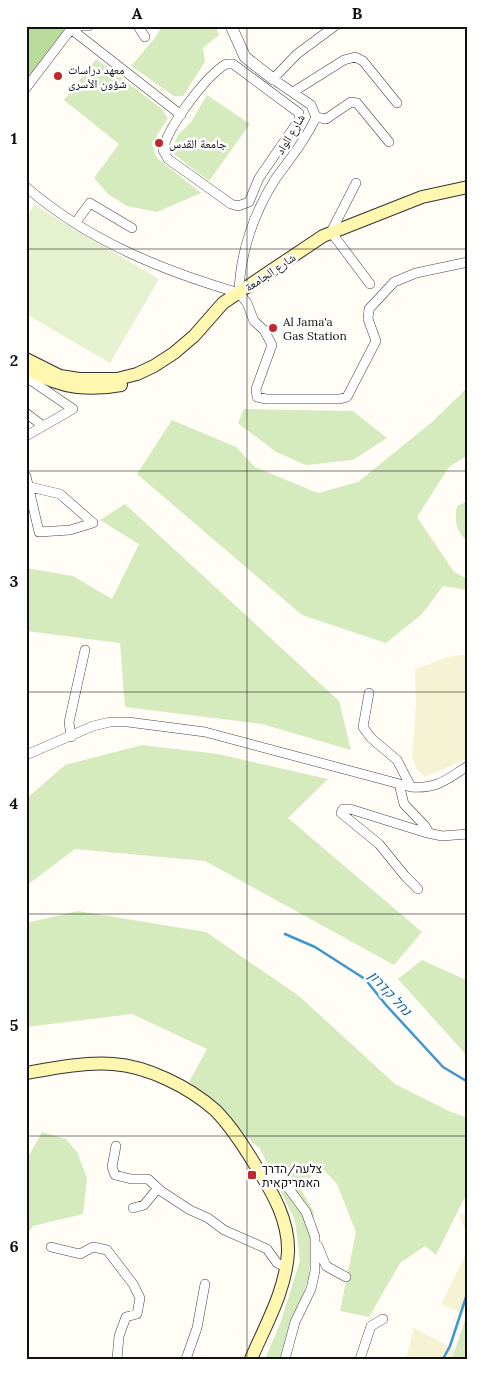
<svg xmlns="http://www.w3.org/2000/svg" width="494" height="1385" viewBox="0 0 494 1385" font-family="Lora,'Noto Naskh Arabic',Heebo,serif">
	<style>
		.farmland { fill: #f6f3d4 }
		.green { fill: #d5ebbd }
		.forest { fill: #b9dc9c }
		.pitch { fill: #e6f2cf }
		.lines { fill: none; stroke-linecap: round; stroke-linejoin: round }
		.stream { stroke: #3f96cf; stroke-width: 2.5 }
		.minor-casing { stroke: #444; stroke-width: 10 }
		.tertiary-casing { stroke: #444; stroke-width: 12 }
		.secondary-casing { stroke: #333; stroke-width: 14 }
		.minor { stroke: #fff; stroke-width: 9 }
		.tertiary { stroke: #fff; stroke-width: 11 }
		.secondary { stroke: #fff6b0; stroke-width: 12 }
		.grid { fill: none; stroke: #111; stroke-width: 1; stroke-opacity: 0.55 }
		.poi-dot { fill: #c4262e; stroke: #fff; stroke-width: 2 }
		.labels { text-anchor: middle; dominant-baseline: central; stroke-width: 5; stroke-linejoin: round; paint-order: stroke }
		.poi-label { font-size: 12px; fill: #111; stroke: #fff; text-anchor: start }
		.street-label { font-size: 12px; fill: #111; stroke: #fff }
		.water-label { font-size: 14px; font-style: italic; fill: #1768a6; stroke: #fff }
		.neatline { fill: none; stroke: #111; stroke-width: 2 }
		.grid-label { font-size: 16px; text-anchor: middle; font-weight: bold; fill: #111 }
	</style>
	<rect width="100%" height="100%" fill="#fffdf5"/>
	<!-- farmland -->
	<path class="farmland" d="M468 654V758L425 777 418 771 412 757 416 705 415 669 448 657Z
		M468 1213V1237L459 1215Z
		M468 1250V1304L463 1314 441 1304Z
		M414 1328 456 1350 452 1359H406Z"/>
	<!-- green -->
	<path class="green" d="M162 26H216L219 35 203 48 205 62 183 96H174L131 66 155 38Z
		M96 59 162 109 168 118 152 143 156 157 201 193 157 212 127 206 109 195 94 178 119 144 64 100Z
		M207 95 250 124 209 181 175 155 172 149 178 135 191 122Z
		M468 387V455L449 467 417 517 454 572 468 579V590L443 586 422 614 386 643 302 615 137 474 172 420 236 447 255 467 318 493 358 482 432 422Z
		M244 409 353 411 387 438 353 460 306 465 276 452 238 423Z
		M468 501V541C456 534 454 519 457 506Z
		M125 504 339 701 351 750 262 724 125 707 120 643 26 631V568L73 576 112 599 139 544 100 520Z
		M142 745 218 754 328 779 288 818 422 932 394 965 205 861 75 849 26 886V799L65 765Z
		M78 911 206 932 299 996 395 1084 451 1112 468 1118V1191L436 1255 425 1246 400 1263 369 1317 340 1311 356 1232 337 1184 322 1168 299 1186 314 1212 309 1277 280 1359H265L280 1324 300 1261 295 1220 260 1149 189 1082 207 1049 132 1014 26 1027V923Z
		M422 960 468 981V1057L398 979Z
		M42 1132 66 1139 77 1152 87 1178 83 1214 33 1226 26 1236V1161Z
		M468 1311V1359H452Z"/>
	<!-- forest -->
	<path class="forest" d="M26 26H60L65 31 26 82Z"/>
	<!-- pitch -->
	<path class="pitch" d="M34 205 159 279 110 363 26 314V219Z"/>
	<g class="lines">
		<!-- stream -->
		<path class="stream" d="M285 934 315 947 365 979 386 1005 443 1067 468 1082
			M443 1359 450 1346 468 1291"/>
		<defs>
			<path id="minor" d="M81 26H89
				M138 26 145 37
				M71 29 181 115
				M226 64H233L299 113V120L259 178 249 202 238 206 231 204 168 159 163 150C168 126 206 76 226 64Z
				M26 88 71 29 68 26
				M293 92 344 60 355 57 363 61 397 103
				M316 117 326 119 351 102 357 103 389 142
				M356 183 331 232 370 284
				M26 187C89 241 161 270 239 293
				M76 222 90 203 132 228
				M239 293 247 303 254 321 264 330 272 345 256 389 257 397 266 399H340L347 397 376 341 368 319 369 309 394 282 416 273 468 262
				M239 293C240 253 254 212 276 178 290 159 306 139 316 117L311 105 273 79 297 54 335 26
				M26 377 73 409 26 436
				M26 413 43 426
				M26 476 39 532 70 530 93 523 60 494 30 487
				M369 693 363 727 371 738 397 760 411 787
				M71 737 69 722 85 650
				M26 755 93 726 110 722H128L205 732 411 787C438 789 447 779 468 766
				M399 784 404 804 425 826 428 831 427 833 350 809H343L341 813 379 844 405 876 418 889
				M428 833 442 836 468 834
				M116 1146 112 1167 115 1175 131 1179H148L161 1191 190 1210 208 1218 224 1230 267 1249 277 1263 286 1267
				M263 1176 274 1174 281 1178 306 1212 315 1237V1271L311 1289 295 1322 285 1359
				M133 1208 144 1205 158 1188
				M318 1246 326 1266 346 1277
				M51 1247 80 1254 93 1247 107 1250 133 1284 140 1298 137 1314 126 1317 119 1336 117 1359
				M186 1359 197 1328 205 1284
				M360 1359 371 1326 383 1319"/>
			<path id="tertiary" d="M231 26 245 57 273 79"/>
			<path id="secondary" d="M26 359 60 376 79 379H117L137 374 154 366 174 353 194 336 223 303 323 236 422 197 468 187
				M33 372C62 388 89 391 121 385
				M26 1073C54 1068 84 1062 113 1064 147 1066 189 1087 215 1110 232 1127 245 1148 257 1168 273 1193 289 1221 288 1252 286 1290 266 1324 251 1359"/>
		</defs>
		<!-- minor casing -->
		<use href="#minor" class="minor-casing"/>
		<!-- tertiary casing -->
		<use href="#tertiary" class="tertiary-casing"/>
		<!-- secondary casing -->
		<use href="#secondary" class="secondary-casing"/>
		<!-- minor -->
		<use href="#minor" class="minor"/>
		<!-- tertiary -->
		<use href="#tertiary" class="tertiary"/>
		<!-- secondary -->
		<use href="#secondary" class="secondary"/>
	</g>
	<!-- grid -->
	<path class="grid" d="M247 26V1359M26 249H468M26 471H468M26 692H468M26 914H468M26 1136H468"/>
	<!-- markers -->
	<g class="poi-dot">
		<circle cx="58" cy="76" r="5"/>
		<circle cx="159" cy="143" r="5"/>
		<circle cx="273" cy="328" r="5"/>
		<rect x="247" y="1170" width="10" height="10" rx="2.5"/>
	</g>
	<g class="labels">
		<!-- poi labels -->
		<g class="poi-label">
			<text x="68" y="69">معهد دراسات<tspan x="68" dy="14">شؤون الأسرى</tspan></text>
			<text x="169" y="143">جامعة القدس</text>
			<text x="283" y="321">Al Jama'a<tspan x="283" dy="14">Gas Station</tspan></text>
			<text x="262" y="1168">צלעה/הדרך<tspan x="262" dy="14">האמריקאית</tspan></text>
		</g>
		<!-- street labels -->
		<g class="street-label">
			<text transform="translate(290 134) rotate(-59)">شارع الواد</text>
			<text transform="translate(270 272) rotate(-34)">شارع الجامعة</text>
		</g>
		<!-- water labels -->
		<g class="water-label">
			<text transform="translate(390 993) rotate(47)">נחל קדרון</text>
		</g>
	</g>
	<!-- border -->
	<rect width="494" height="1385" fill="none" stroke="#ffffff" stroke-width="55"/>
	<rect x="28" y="28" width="438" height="1330" class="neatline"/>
	<g class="grid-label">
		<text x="137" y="19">A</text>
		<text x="357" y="19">B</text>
		<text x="14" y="144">1</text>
		<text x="14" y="366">2</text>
		<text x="14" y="587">3</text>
		<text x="14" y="809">4</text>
		<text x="14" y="1031">5</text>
		<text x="14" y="1252">6</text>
	</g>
</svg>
